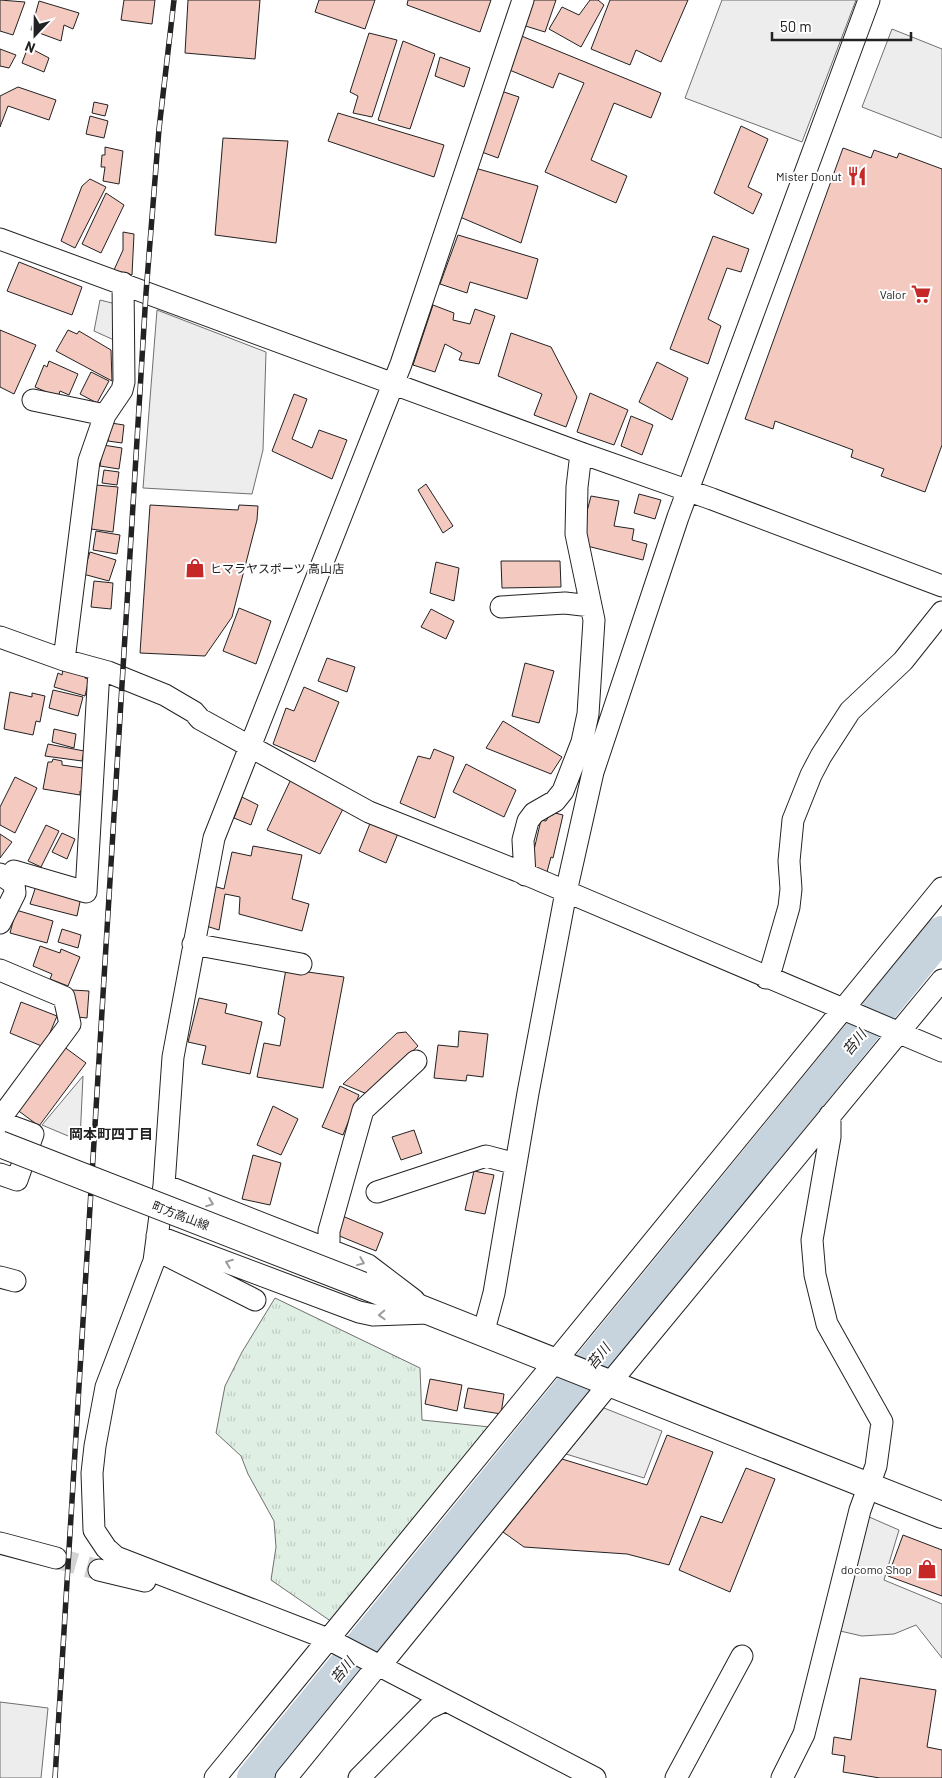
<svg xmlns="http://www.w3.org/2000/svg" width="942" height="1778" viewBox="0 0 942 1778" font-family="Barlow,'Noto Sans JP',sans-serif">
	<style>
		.grass { fill: url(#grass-tufts); stroke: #6f6f6f }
		.parking { fill: #ededed; stroke: #6f6f6f }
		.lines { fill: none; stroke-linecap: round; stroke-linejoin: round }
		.river { stroke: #c7d3dd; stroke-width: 34 }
		.building { fill: #f3c9c0; stroke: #222 }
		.minor-tunnel { stroke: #d3d3d3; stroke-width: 21; stroke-dasharray: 21 11; stroke-linecap: butt }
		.minor-casing { stroke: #222; stroke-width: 23 }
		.major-casing { stroke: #222; stroke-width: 28 }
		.minor { stroke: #fff; stroke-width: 21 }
		.major { stroke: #fff; stroke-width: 26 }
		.rail-casing { stroke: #222; stroke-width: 5.5 }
		.rail { stroke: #fff; stroke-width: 4; stroke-dasharray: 11; stroke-linecap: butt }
		.major-bridge-casing { stroke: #222; stroke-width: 28; stroke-linecap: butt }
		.major-bridge { stroke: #fff; stroke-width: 26 }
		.oneway { stroke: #9c9c9c }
		.labels { text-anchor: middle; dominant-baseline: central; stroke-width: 4; stroke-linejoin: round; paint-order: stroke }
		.poi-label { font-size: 12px; fill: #222; stroke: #fff; text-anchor: end }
		.street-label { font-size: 12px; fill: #222; stroke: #fff }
		.water-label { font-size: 14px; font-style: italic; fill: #222; stroke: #fff }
		.neighbourhood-label { font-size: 14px; font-weight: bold; fill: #222; stroke: #fff }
	</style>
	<defs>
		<pattern id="grass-tufts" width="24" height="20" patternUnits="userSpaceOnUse" patternTransform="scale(1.25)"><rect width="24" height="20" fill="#e0efe3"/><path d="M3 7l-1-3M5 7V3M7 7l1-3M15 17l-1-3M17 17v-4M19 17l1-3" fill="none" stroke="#c0cdc2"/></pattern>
	</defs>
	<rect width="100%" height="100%" fill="#fff"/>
	<!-- grass -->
	<path class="grass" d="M275 1298 420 1368 422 1420 490 1427 332 1622 271 1580 276 1547 274 1521 248 1474 241 1456 216 1433 225 1386 242 1352Z"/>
	<!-- parking -->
	<path class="parking" d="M722 0H856L802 142 685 98Z
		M892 29 942 49V138L862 107Z
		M100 300 116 304 114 340 94 331Z
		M157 310 266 352 263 450 252 494 143 488Z
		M83 1076 80 1141 42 1125Z
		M604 1408 662 1431 644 1478 566 1454Z
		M867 1516 899 1530 884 1580 942 1604V1658L916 1625 894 1634 862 1636 840 1631Z
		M0 1702 48 1708 41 1778H0Z"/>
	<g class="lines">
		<!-- river -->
		<path class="river" d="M254 1778 942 933"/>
	</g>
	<!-- building -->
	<path class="building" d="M0 0 25 2 13 35 0 31Z
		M124 0H155L152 24 121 20Z
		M188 0H260L255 59 185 53Z
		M319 0H375L365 29 315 12Z
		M408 0H491L480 32 407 5Z
		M527 0H556L545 32 519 24Z
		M590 0H598L604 5 581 47 549 29 562 7 579 15Z
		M610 0H688L661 62 636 50 630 65 591 49Z
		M39 1 79 13 73 29 64 25 61 41 31 30Z
		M369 33 397 40 372 117 353 113 358 96 350 92Z
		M519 35 661 93 651 118 614 103 591 160 627 176 616 203 545 172 584 83 559 73 553 88 507 69Z
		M403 41 435 54 410 129 378 120Z
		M28 47 49 58 44 72 22 63Z
		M0 49 16 55 9 68 0 66Z
		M440 57 470 68 464 87 435 76Z
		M18 87 56 100 49 120 8 106 0 127V96Z
		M498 90 519 97 498 158 479 151Z
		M94 102 108 105 105 116 92 113Z
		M338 113 444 145 434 177 328 141Z
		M90 116 108 121 104 138 86 134Z
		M741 126 768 139 748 187 762 194 753 214 714 193Z
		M223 138 288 141 276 243 215 235Z
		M105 147 123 151 119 184 103 181 105 167H101L102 155H105Z
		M843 148 871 158 874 150 897 158 899 153 942 169V445L925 492 881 476 884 469 851 457 853 450 775 421 773 429 745 419Z
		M475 168 538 186 521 243 460 217Z
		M90 179 106 187 75 248 61 241 82 186Z
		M106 193 124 205 101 253 82 244Z
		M123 232 134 234 132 275 114 270 123 250Z
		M458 235 538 259 527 299 470 282 467 293 440 284Z
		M713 236 749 249 741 272 727 268 708 319 721 326 708 364 670 349Z
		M19 262 82 287 72 315 7 291Z
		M433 305 454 313 453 320 470 324 475 309 495 316 479 364 459 360 462 353 445 344 435 372 413 365Z
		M0 330 36 345 14 394 0 387Z
		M68 330 77 334 79 331 111 350 112 381 56 351Z
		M511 333 551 347 577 397 566 427 534 415 542 394 498 376Z
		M49 361 78 374 69 395 60 391 58 397 35 387 44 365 47 367Z
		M657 362 688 378 672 420 639 402Z
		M91 372 109 381 97 403 80 394Z
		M590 393 628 410 614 445 577 432Z
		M294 394 307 399 292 439 312 448 319 430 347 440 332 479 272 451Z
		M631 416 653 425 642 455 621 446Z
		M111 423 124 425 122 443 108 441Z
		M103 445 122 448 119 469 100 466Z
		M104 470 119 472 117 485 102 483Z
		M426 484 453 526 443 533 418 490Z
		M96 485 118 487 113 532 91 529Z
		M639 494 661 500 655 519 634 513Z
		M591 496 619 501 614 526 634 529 632 540 647 544 643 560 587 546 584 523Z
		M150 505 238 510 239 505 258 506 257 520 232 617 205 656 140 653Z
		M96 531 120 535 117 554 93 550Z
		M90 552 116 560 109 581 83 574Z
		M501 561H560L561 587 502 588Z
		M436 562 459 568 454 601 430 593Z
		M94 581 113 583 111 609 91 607Z
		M239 608 271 621 256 664 223 651Z
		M431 609 454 621 446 639 421 627Z
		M327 658 355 667 347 692 318 681Z
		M525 663 554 671 539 723 512 716Z
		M63 669 85 675V678L89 679 85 696 54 687 58 673 62 675Z
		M304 687 339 702 315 762 273 744 286 708 294 711Z
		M53 690 83 697 78 716 49 708Z
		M10 692 32 697V693L45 696 40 722 36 721 33 735 4 729Z
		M503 721 562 757 551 774 486 748Z
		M54 729 76 734 74 748 52 742Z
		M48 744 84 751 82 761 45 756Z
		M434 749 454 757 435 818 400 803 418 756 430 759Z
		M53 759 62 761V765L83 768 84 792 80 791V795L43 789 48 762H52Z
		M466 764 516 790 504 817 453 792Z
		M15 777 37 788 15 833 0 825V807Z
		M292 777 345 805 320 854 267 830Z
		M242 797 258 805 251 825 234 818Z
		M555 813 563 815 553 858 551 857 547 872 530 867 541 820 546 821 550 814 553 815Z
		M373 816 401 826 386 863 359 851Z
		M46 825 59 831 41 867 28 861Z
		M62 833 75 839 67 859 52 852Z
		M0 834 12 842 0 858Z
		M253 846 302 855 292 899 309 904 302 931 239 914 240 897 225 894 219 930 206 926 213 886 224 889 232 852 251 856Z
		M37 883 81 897 77 916 30 904Z
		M16 910 53 921 47 943 10 933Z
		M62 929 81 935 78 948 58 942Z
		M40 946 60 953 61 949 80 957 68 986 50 979 52 974 33 966Z
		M286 969 344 977 323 1088 257 1077 264 1043 280 1046 285 1018 278 1014Z
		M72 990 89 991 87 1018 77 1017 70 1006Z
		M199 998 227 1004 225 1013 262 1022 250 1074 202 1064 206 1046 188 1042Z
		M21 1002 57 1016 44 1047 10 1033Z
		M459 1031 488 1034 483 1077 467 1075 466 1081 434 1078 438 1045 458 1047Z
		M406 1032 418 1046 367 1094 343 1084 397 1033Z
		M63 1046 86 1063 39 1126 16 1109Z
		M340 1086 359 1095 343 1135 322 1127Z
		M273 1106 298 1119 281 1155 257 1145Z
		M414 1130 422 1153 401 1160 392 1137Z
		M253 1155 281 1163 270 1205 242 1199Z
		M474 1171 494 1175 485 1214 465 1210Z
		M340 1215 383 1233 376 1251 337 1235Z
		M430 1379 462 1385 457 1411 425 1404Z
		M468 1388 504 1394 501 1414 464 1408Z
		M667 1435 713 1452 669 1565 627 1554 524 1547 503 1532 562 1459 647 1485Z
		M746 1468 775 1479 730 1592 679 1570 701 1516 722 1523Z
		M903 1535 942 1550V1596L888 1576Z
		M860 1678 936 1690 927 1747 942 1750V1778H880L843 1772 845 1756 832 1754 834 1737 851 1740Z"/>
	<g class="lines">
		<!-- minor-tunnel -->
		<path class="minor-tunnel" d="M56 1558 99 1570"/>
		<defs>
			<path id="minor" d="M523 0 401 364 214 838 173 1057 164 1185 154 1261 106 1387 95 1446 92 1473 94 1530 106 1548 116 1557 328 1639 595 1778
				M0 239 581 453 712 499 942 586
				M33 400 105 415
				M501 607 565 603 591 606
				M0 637 64 660 108 672 165 695 194 712 200 719 369 812 518 871 942 1051
				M64 660 89 461 105 415 122 390 124 382 123 283
				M0 874 7 879 14 871 86 892 99 670
				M525 875 523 840 528 821 534 813 555 801 563 791 582 742 588 714 594 620 576 534 577 487 581 453
				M0 923 15 893 14 884 7 879
				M193 944 301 964
				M0 970 64 997 70 1024 0 1119
				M766 978 772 966 789 907 791 889 789 861 793 820 811 775 821 756 850 711 903 661 942 612
				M0 1122 33 1134 17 1180 0 1174
				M164 1185 368 1265 414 1300
				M377 1192 486 1156 516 1164
				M157 1236 359 1312 373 1315 428 1313
				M329 1249V1231L363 1110 416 1061
				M156 1250 255 1300
				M0 1277 15 1281
				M483 1334 494 1293 528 1093 566 892 593 772 678 517 869 0
				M0 1543 56 1558
				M99 1570 145 1581
				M380 1666 609 1384 942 980
				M215 1778 942 888
				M286 1778 378 1665
				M359 1778 427 1709 444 1701
				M676 1778 742 1656
				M782 1778 804 1734 860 1510 876 1466 882 1422 827 1324 815 1275 812 1240 830 1137V1115"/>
			<path id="major" d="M362 1285 942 1515"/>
		</defs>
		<!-- minor casing -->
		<use href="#minor" class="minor-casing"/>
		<!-- major casing -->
		<use href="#major" class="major-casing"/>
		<!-- minor -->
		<use href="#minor" class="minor"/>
		<!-- major -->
		<use href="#major" class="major"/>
		<defs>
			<path id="rail" d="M55 1778 146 293 159 129 174 0"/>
		</defs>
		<!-- rail casing -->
		<use href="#rail" class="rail-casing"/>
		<!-- rail -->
		<use href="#rail" class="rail"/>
		<defs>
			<path id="major-bridge" d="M0 1144 362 1285"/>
		</defs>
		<!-- major-bridge casing -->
		<use href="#major-bridge" class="major-bridge-casing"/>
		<!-- major-bridge -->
		<use href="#major-bridge" class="major-bridge"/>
	</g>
	<!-- one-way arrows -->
	<defs><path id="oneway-chevron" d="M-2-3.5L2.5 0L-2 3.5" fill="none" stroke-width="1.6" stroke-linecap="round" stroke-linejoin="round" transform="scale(1.25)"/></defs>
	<g class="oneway">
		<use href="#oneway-chevron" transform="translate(210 1203) rotate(21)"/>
		<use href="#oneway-chevron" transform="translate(361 1262) rotate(22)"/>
		<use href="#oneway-chevron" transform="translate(229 1263) rotate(-159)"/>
		<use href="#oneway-chevron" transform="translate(382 1315) rotate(178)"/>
	</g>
	<!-- icons -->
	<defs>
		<symbol id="restaurant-bare" viewBox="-9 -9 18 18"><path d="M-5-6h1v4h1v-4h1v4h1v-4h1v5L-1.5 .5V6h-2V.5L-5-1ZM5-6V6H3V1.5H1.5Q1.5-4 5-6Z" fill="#c62828" stroke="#fff" stroke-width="2.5" paint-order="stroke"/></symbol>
		<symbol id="supermarket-bare" viewBox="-9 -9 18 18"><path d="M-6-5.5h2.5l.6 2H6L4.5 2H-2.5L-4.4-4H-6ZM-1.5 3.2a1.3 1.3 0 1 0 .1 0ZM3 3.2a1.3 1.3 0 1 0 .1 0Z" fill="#c62828" stroke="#fff" stroke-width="2.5" paint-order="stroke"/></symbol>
		<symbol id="shop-bare" viewBox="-9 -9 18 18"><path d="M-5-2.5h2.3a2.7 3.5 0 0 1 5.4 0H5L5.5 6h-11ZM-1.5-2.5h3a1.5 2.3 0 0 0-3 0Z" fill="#c62828" stroke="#fff" stroke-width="2.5" paint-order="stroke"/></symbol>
	</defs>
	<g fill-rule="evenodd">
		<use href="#restaurant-bare" x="843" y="162" width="28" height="28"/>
		<use href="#supermarket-bare" x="907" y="280" width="28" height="28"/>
		<use href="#shop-bare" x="181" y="554" width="28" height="28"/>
		<use href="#shop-bare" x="913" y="1555" width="28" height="28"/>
	</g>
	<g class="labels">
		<!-- poi labels -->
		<g class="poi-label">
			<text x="842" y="176">Mister Donut</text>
			<text x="906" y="294">Valor</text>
			<text x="210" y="568" text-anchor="start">ヒマラヤスポーツ 高山店</text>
			<text x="912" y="1569">docomo Shop</text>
		</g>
		<!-- street labels -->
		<g class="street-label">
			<text transform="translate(181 1215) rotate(21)">町方高山線</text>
		</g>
		<!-- water labels -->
		<g class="water-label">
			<text transform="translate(854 1042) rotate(-51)">苔川</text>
			<text transform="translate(598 1356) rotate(-51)">苔川</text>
			<text transform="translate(342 1670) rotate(-51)">苔川</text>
		</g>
		<!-- neighbourhood labels -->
		<g class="neighbourhood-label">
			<text x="111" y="1133">岡本町四丁目</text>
		</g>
	</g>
	<!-- north arrow -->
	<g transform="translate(35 35) rotate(202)" stroke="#ffffff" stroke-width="4" paint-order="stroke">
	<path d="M0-4L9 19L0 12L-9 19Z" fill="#222222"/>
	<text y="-8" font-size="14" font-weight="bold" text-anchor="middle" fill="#222222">N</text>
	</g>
	<!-- scale -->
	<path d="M772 32v8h139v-8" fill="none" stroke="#222222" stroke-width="2.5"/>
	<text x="780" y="32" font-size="15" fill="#222222" stroke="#ffffff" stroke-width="4" paint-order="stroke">50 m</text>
</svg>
